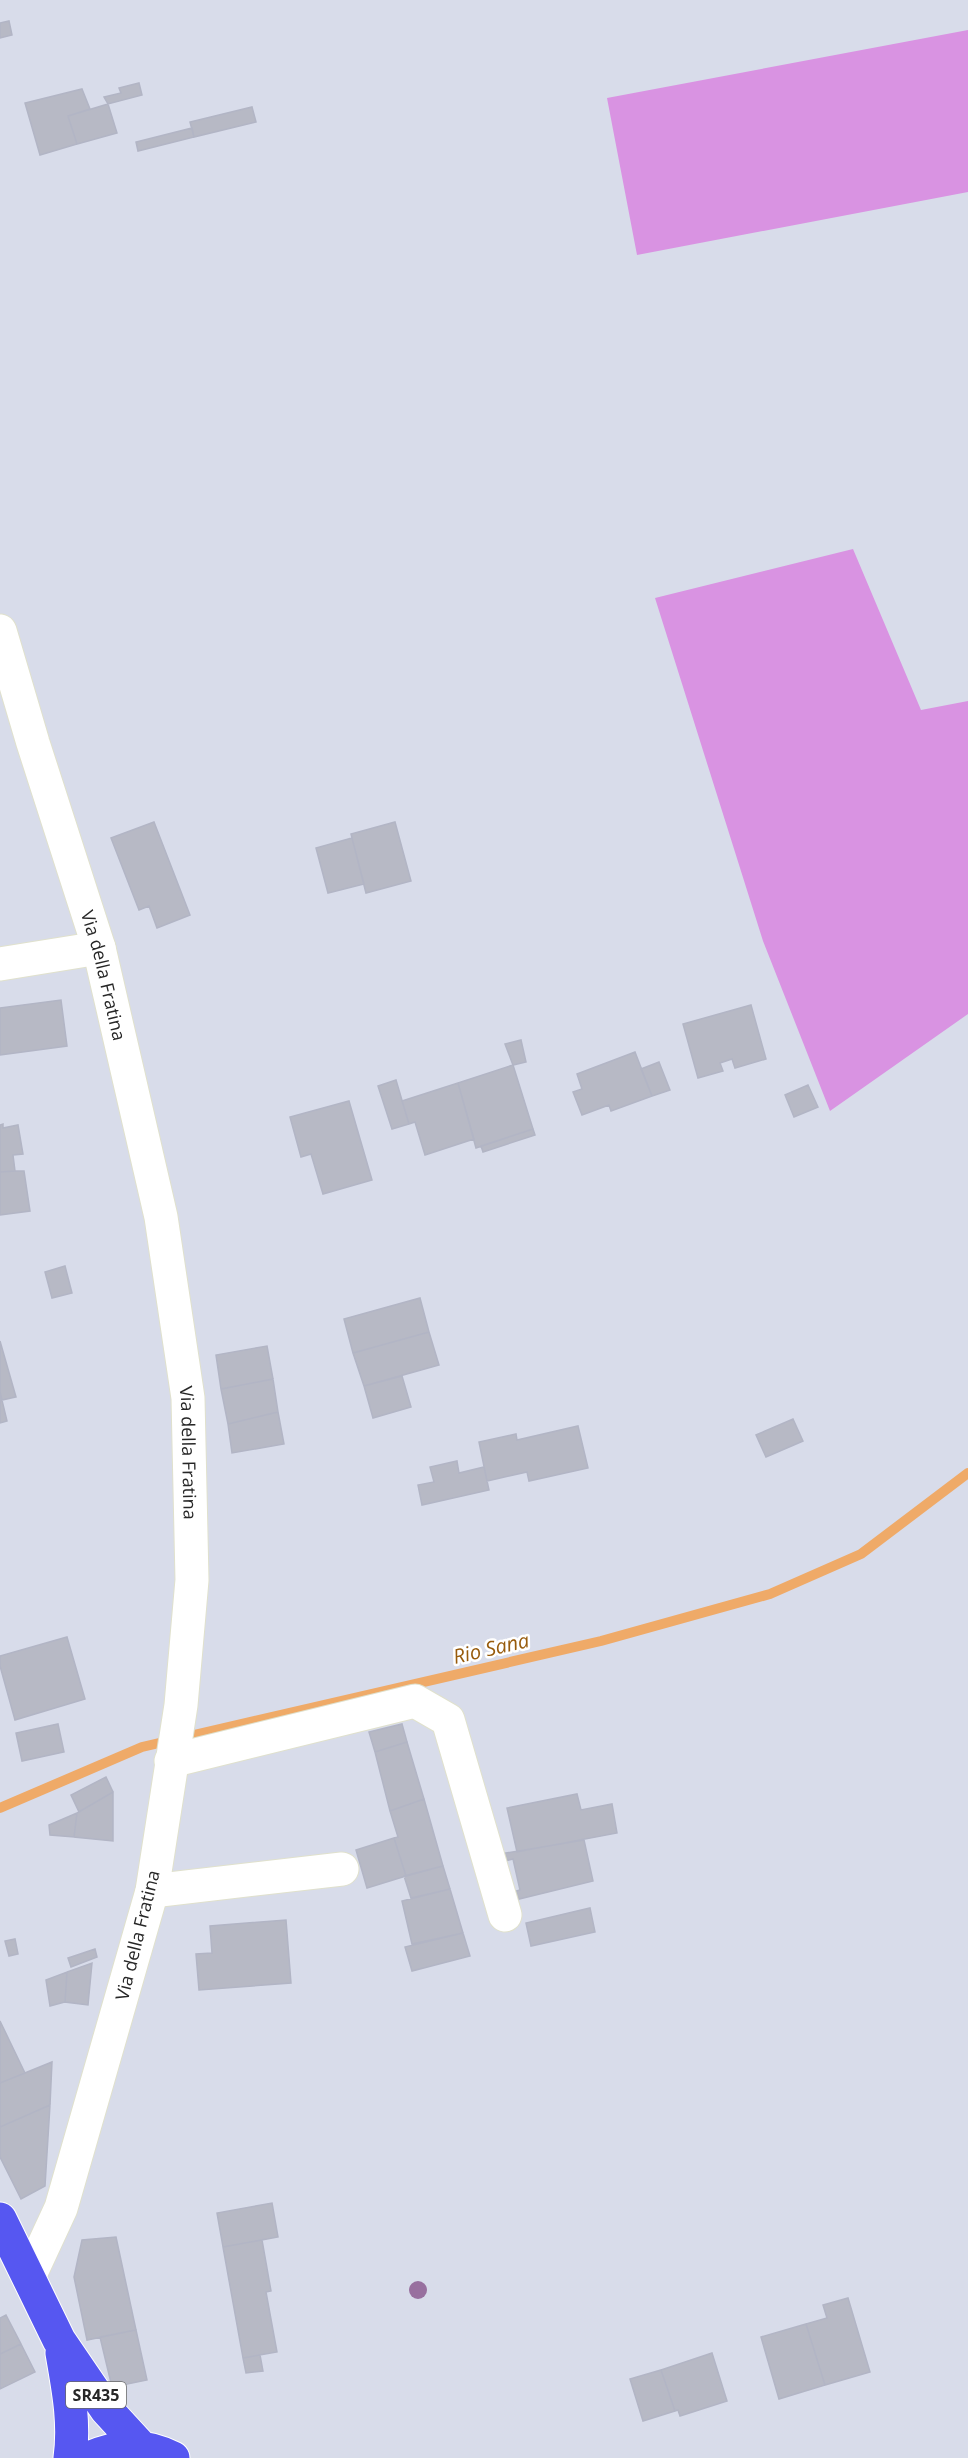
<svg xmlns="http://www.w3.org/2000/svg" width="968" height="2458" viewBox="0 0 968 2458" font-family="'Open Sans',sans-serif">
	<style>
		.green { fill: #d993e2 }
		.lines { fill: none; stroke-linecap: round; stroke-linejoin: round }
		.stream { stroke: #efaa68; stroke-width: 10 }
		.building { fill: #b7b9c5; stroke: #b2b5c5; stroke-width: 1.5 }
		.minor-casing { stroke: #e0e1cd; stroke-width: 35 }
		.tertiary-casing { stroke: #e0e1cd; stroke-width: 35 }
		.primary-casing { stroke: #fff; stroke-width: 35 }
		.minor { stroke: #fff; stroke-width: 33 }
		.tertiary { stroke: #fff; stroke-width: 33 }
		.primary { stroke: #5657f1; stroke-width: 33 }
		.tree { fill: #98709f }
		.labels { text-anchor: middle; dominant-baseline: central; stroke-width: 5; stroke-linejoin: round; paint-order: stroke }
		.shield { fill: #fff; stroke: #686868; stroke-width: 1.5 }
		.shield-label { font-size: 16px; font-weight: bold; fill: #272727 }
		.street-label { font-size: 18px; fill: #272727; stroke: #fff }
		.water-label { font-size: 20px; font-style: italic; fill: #975b0c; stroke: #fff }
	</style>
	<rect width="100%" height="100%" fill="#d8dcea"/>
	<!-- green -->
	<path class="green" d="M968 30V192L637 255 607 98Z
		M853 549 921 710 968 701V1014L830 1111 763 941 655 598Z"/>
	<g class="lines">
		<!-- stream -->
		<path class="stream" d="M0 1808 142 1747 601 1641 770 1594 861 1554 968 1473"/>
	</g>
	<!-- building -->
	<path class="building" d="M9 21 12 35 0 38V23Z
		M139 83 142 95 108 104 104 97 121 93 119 88Z
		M82 89 90 109 68 116 77 144 40 155 25 103Z
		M108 104 117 133 77 144 68 116Z
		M252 107 256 122 194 137 190 122Z
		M192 128 194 137 138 151 136 142Z
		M154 822 190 915 157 928 149 906 139 910 111 838Z
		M395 822 411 881 366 893 351 834Z
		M352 838 364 884 328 893 316 848Z
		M61 1000 67 1046 0 1055V1008Z
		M751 1005 766 1059 735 1068 732 1059 720 1063 723 1071 698 1078 683 1024Z
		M521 1040 526 1062 513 1065 505 1044Z
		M635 1052 652 1096 611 1111 609 1105 582 1115 573 1092 582 1089 577 1074Z
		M659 1062 670 1090 652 1096 641 1069Z
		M513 1065 533 1129 476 1148 458 1083Z
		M396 1080 409 1124 392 1129 378 1086Z
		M458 1083 474 1139 425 1155 415 1122 409 1124 402 1101Z
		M808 1085 818 1107 794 1117 785 1095Z
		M349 1101 372 1180 323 1194 311 1154 301 1157 290 1117Z
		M3 1124V1128L18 1125 23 1154 13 1155 15 1171 0 1172V1125Z
		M533 1129 535 1135 483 1152 481 1146Z
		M15 1171H24L30 1211 0 1215V1172Z
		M65 1266 72 1293 52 1298 45 1272Z
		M420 1298 429 1332 353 1353 344 1319Z
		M429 1332 439 1365 364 1386 353 1353Z
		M0 1341 16 1397 2 1400 0 1392Z
		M267 1346 273 1379 221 1389 216 1355Z
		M402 1376 411 1407 373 1418 364 1386Z
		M273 1379 278 1412 228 1424 221 1389Z
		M0 1392 7 1421 0 1423Z
		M278 1412 284 1444 232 1453 228 1424Z
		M793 1419 803 1441 766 1457 756 1435Z
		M578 1426 588 1468 529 1481 527 1472 487 1481 479 1442 516 1434 517 1440Z
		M457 1461 459 1473 484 1467 489 1490 422 1505 418 1485 434 1482 430 1467Z
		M67 1637 85 1699 15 1720 0 1666V1656Z
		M58 1724 64 1752 22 1761 16 1733Z
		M402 1724 407 1742 375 1752 369 1732Z
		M407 1742 424 1799 390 1811 375 1752Z
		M106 1777 113 1792 79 1812 71 1795Z
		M113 1792V1841L74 1837 77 1813Z
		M577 1794 581 1810 612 1804 617 1833 517 1852 507 1808Z
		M424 1799 443 1866 406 1876 394 1838 398 1837 390 1811Z
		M77 1813 74 1837 50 1835 49 1825Z
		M394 1838 406 1876 367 1888 356 1850Z
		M584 1840 593 1881 511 1901 509 1893 520 1890 513 1859 501 1862 500 1854Z
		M443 1866 450 1889 411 1898 404 1876Z
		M450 1889 463 1933 412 1944 402 1901Z
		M590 1908 595 1932 531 1946 526 1923Z
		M286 1920 291 1983 199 1990 196 1954 212 1953 210 1926Z
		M463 1933 470 1956 412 1971 405 1947Z
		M15 1939 18 1954 9 1956 5 1941Z
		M95 1949 97 1957 71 1967 68 1958Z
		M92 1963 88 2005 65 2002 67 1972Z
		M67 1972 65 2002 50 2006 46 1980Z
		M0 2021 25 2073 0 2083Z
		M52 2062 50 2105 0 2127V2083Z
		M50 2105 45 2186 21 2199 0 2157V2127Z
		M272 2203 278 2237 223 2247 217 2213Z
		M116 2237 136 2330 87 2340 74 2277 82 2240Z
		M262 2240 271 2291 266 2292 277 2352 243 2358 223 2247Z
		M848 2298 870 2372 825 2385 806 2324 827 2318 823 2305Z
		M6 2315 21 2344 0 2354V2318Z
		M806 2324 825 2385 779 2399 761 2337Z
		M136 2330 147 2380 112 2387 100 2337Z
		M21 2344 35 2372 0 2389V2354Z
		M712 2353 727 2401 680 2416 678 2410 675 2411 661 2370Z
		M260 2355 263 2371 246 2373 243 2358Z
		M661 2370 675 2411 643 2421 630 2379Z"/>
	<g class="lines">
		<defs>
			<path id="minor" d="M0 964 99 948
				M171 1761 415 1701 448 1720 505 1915
				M152 1891 342 1869"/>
			<g id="tertiary">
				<path id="s1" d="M0 631 33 743 99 948 161 1217 188 1398 192 1580 181 1705 152 1891 61 2208 29 2277"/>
			</g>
			<path id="primary" d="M0 2219 59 2340 106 2409 140 2446
				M62 2353C68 2388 75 2422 70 2458
				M89 2458C119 2445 143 2443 173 2458"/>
		</defs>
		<!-- minor casing -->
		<use href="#minor" class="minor-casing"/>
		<!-- tertiary casing -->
		<use href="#tertiary" class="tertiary-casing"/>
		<!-- primary casing -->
		<use href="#primary" class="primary-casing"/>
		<!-- minor -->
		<use href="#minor" class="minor"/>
		<!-- tertiary -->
		<use href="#tertiary" class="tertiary"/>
		<!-- primary -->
		<use href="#primary" class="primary"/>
	</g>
	<!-- trees -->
	<circle class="tree" cx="418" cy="2290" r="9"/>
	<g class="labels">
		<!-- shield labels -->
		<rect class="shield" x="66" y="2382" width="60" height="26" rx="4.5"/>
		<g class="shield-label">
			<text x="96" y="2395">SR435</text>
		</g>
		<!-- street labels -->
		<g class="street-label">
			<text stroke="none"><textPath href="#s1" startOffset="360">Via della Fratina</textPath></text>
			<text stroke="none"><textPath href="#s1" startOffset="846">Via della Fratina</textPath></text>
			<text transform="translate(137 1935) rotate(-76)">Via della Fratina</text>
		</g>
		<!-- water labels -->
		<g class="water-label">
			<text transform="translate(491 1648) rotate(-13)">Rio Sana</text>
		</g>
	</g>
</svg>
